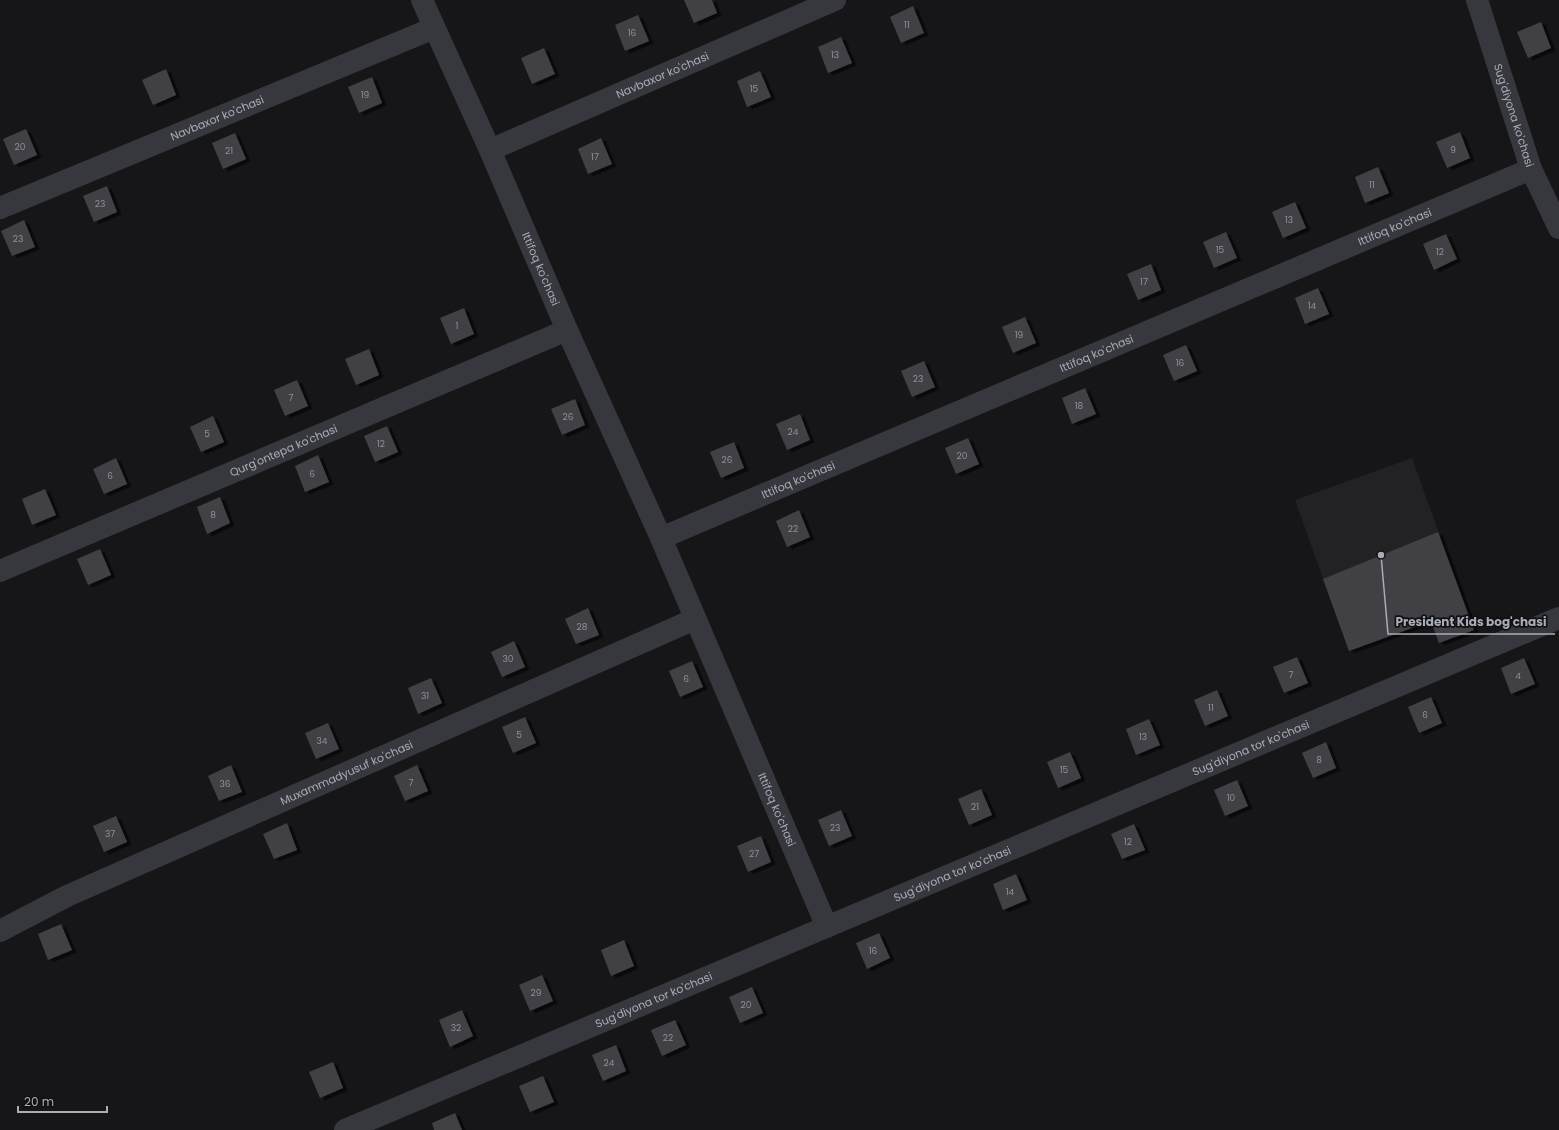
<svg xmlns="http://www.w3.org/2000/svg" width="1559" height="1130" viewBox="0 0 1559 1130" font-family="Poppins,sans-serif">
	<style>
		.built { fill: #222225 }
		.building { fill: #404145; filter: url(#shadow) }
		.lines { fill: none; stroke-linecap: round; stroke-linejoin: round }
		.minor { stroke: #37383d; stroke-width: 22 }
		.labels { text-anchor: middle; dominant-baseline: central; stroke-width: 3.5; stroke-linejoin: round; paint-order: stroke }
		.number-label { font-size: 9px; fill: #8e929b }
		.street-label { font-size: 11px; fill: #a8adb8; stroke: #111113 }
		.leader { fill: none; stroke: #a8adb8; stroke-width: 1.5 }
		.callout-dot { fill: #a8adb8; stroke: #111113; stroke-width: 1.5 }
		.callout-label { font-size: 12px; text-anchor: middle; font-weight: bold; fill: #a8adb8; stroke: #111113; stroke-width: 3.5; stroke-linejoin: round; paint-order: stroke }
	</style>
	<defs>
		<filter id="shadow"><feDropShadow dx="4.5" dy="2.5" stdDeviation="0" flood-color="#0009"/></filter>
	</defs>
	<rect width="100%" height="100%" fill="#161618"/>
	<!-- built -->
	<path class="built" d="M1412 458 1474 630 1439 643 1431 622 1349 651 1295 500Z"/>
	<!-- building -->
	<path class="building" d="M684 0H712L717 13 694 23Z
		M913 6 924 33 901 43 890 17Z
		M638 15 649 41 625 51 615 25Z
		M1541 22 1551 48 1528 58 1517 32Z
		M841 37 852 63 828 73 818 47Z
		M544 48 555 74 532 84 521 58Z
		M166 69 176 95 153 105 142 80Z
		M760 71 771 97 747 107 737 81Z
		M372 77 382 103 359 113 348 87Z
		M26 129 37 155 14 165 3 139Z
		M1460 132 1470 158 1447 168 1436 142Z
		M235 133 246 159 223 169 212 143Z
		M601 138 612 164 588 174 578 149Z
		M1378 167 1389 193 1365 203 1355 177Z
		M107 186 117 212 94 222 83 196Z
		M1295 202 1306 228 1283 238 1272 212Z
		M24 220 35 247 12 256 1 231Z
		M1226 232 1237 258 1214 268 1203 242Z
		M1446 234 1457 259 1434 270 1423 244Z
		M1151 264 1161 290 1138 300 1127 274Z
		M1318 288 1329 314 1305 324 1295 298Z
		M464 308 474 334 451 344 440 318Z
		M1025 317 1036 343 1013 353 1002 327Z
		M1186 345 1197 371 1174 381 1163 355Z
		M369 349 379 375 356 385 345 359Z
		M924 361 935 387 912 397 901 371Z
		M297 380 308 406 285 416 274 390Z
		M1085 388 1096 414 1072 424 1062 398Z
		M575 399 585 425 562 435 551 409Z
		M800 414 810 440 787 450 776 424Z
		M213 416 224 442 201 452 190 427Z
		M387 426 398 452 375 462 364 436Z
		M968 438 979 464 956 474 945 448Z
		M734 442 744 468 721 478 710 452Z
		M318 455 329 482 305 492 295 466Z
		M116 458 127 484 104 494 93 469Z
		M45 489 56 515 32 525 22 499Z
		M220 497 230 523 207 534 197 507Z
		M799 510 810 537 787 547 776 521Z
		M1438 532 1474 630 1439 643 1431 621 1349 651 1323 579Z
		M100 549 111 575 88 585 77 559Z
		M588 608 599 635 576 644 565 619Z
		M514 641 525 667 502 677 491 652Z
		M1297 657 1308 683 1284 693 1273 667Z
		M1524 658 1535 684 1511 694 1501 668Z
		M692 661 703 687 680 697 669 671Z
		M431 678 442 703 418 714 408 688Z
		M1217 690 1228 716 1205 726 1194 700Z
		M1431 697 1442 723 1419 733 1408 707Z
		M525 717 536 743 513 753 502 727Z
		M1149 719 1160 745 1136 755 1126 729Z
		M328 723 339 749 316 759 305 733Z
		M1326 742 1336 768 1313 778 1302 753Z
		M1070 752 1081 778 1058 788 1047 762Z
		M231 765 242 792 219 801 208 776Z
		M417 765 428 791 405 801 394 776Z
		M1237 780 1248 806 1225 816 1214 790Z
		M981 789 992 815 969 825 958 799Z
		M841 810 852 836 829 846 818 820Z
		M116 816 127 842 104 852 93 826Z
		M287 823 297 850 274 859 263 834Z
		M1134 824 1145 850 1122 859 1111 834Z
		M761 836 771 862 748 872 737 846Z
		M1016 874 1027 900 1003 910 993 884Z
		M61 924 72 950 48 960 38 934Z
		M879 933 890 958 867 969 856 943Z
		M624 940 634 966 611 976 601 950Z
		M542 975 553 1001 530 1011 519 985Z
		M752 987 763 1013 740 1023 729 997Z
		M462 1010 473 1036 450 1047 439 1020Z
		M675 1020 686 1045 662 1056 651 1030Z
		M616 1045 626 1071 603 1081 592 1055Z
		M333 1062 343 1088 320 1098 309 1072Z
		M543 1076 554 1102 530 1112 519 1086Z
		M455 1113 462 1130H434L432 1123Z"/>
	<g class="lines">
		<!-- minor -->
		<g class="minor">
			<path id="s1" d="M422 0 490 150 567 330 661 538 827 927"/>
			<path id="s2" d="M1477 0 1531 169 1559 228"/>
			<path id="s3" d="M490 150 835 0"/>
			<path id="s4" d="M0 208 434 28"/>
			<path id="s5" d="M661 538 1531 169"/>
			<path id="s6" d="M0 571 567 330"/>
			<path id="s7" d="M0 931 67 896 695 619"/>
			<path id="s8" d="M345 1130 1559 618"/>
		</g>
	</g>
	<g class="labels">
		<!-- number labels -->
		<g class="number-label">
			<text x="907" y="25">11</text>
			<text x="632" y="33">16</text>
			<text x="835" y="55">13</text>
			<text x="754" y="89">15</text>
			<text x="365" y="95">19</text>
			<text x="20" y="147">20</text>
			<text x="1453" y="150">9</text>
			<text x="229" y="151">21</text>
			<text x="595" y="157">17</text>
			<text x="1372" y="185">11</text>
			<text x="100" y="204">23</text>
			<text x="1289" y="220">13</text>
			<text x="18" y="239">23</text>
			<text x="1220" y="250">15</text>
			<text x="1440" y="252">12</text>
			<text x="1144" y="282">17</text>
			<text x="1312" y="306">14</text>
			<text x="457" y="326">1</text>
			<text x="1019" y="335">19</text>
			<text x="1180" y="363">16</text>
			<text x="918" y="379">23</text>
			<text x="291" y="398">7</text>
			<text x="1079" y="406">18</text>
			<text x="568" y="417">26</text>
			<text x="793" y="432">24</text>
			<text x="207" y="434">5</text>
			<text x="381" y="444">12</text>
			<text x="962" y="456">20</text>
			<text x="727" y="460">26</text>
			<text x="312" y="474">6</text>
			<text x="110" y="476">6</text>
			<text x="213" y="515">8</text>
			<text x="793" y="529">22</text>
			<text x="582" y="627">28</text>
			<text x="508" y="659">30</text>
			<text x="1291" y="675">7</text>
			<text x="1518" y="676">4</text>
			<text x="686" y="679">6</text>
			<text x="425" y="696">31</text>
			<text x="1211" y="708">11</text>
			<text x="1425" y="715">6</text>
			<text x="519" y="735">5</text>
			<text x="1143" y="737">13</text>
			<text x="322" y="741">34</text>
			<text x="1319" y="760">8</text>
			<text x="1064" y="770">15</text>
			<text x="411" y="783">7</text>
			<text x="225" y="784">36</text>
			<text x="1231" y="798">10</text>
			<text x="975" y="807">21</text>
			<text x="835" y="828">23</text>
			<text x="110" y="834">37</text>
			<text x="1128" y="842">12</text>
			<text x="754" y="854">27</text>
			<text x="1010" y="892">14</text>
			<text x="873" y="951">16</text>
			<text x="536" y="993">29</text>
			<text x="746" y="1005">20</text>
			<text x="456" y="1028">32</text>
			<text x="668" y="1038">22</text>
			<text x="609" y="1063">24</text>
		</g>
		<!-- street labels -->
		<g class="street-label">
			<text stroke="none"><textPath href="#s3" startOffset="188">Navbaxor ko'chasi</textPath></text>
			<text stroke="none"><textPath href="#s2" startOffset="121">Sug'diyona ko'chasi</textPath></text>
			<text stroke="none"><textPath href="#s4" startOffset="235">Navbaxor ko'chasi</textPath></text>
			<text stroke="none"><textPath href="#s5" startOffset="797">Ittifoq ko'chasi</textPath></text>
			<text stroke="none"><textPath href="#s1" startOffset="294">Ittifoq ko'chasi</textPath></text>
			<text stroke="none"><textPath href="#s5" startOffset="473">Ittifoq ko'chasi</textPath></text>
			<text stroke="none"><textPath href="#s6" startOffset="308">Qurg'ontepa ko'chasi</textPath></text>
			<text stroke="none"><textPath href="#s5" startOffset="149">Ittifoq ko'chasi</textPath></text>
			<text stroke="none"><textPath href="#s8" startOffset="983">Sug'diyona tor ko'chasi</textPath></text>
			<text stroke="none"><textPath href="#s7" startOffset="381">Muxammadyusuf ko'chasi</textPath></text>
			<text stroke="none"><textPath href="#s1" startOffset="884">Ittifoq ko'chasi</textPath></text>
			<text stroke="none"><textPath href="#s8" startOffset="659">Sug'diyona tor ko'chasi</textPath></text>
			<text stroke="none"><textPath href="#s8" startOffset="335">Sug'diyona tor ko'chasi</textPath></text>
		</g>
	</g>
	<!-- callouts -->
	<path class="leader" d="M1381 555L1388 634H1555"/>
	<circle class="callout-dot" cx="1381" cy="555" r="4"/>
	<g class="callout-label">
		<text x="1471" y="626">President Kids bog'chasi</text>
	</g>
	<!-- scale -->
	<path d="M18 1106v6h89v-6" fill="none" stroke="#a8adb8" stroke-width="2"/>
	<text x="24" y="1106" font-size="12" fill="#a8adb8" stroke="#111113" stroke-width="3" paint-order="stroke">20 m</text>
</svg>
